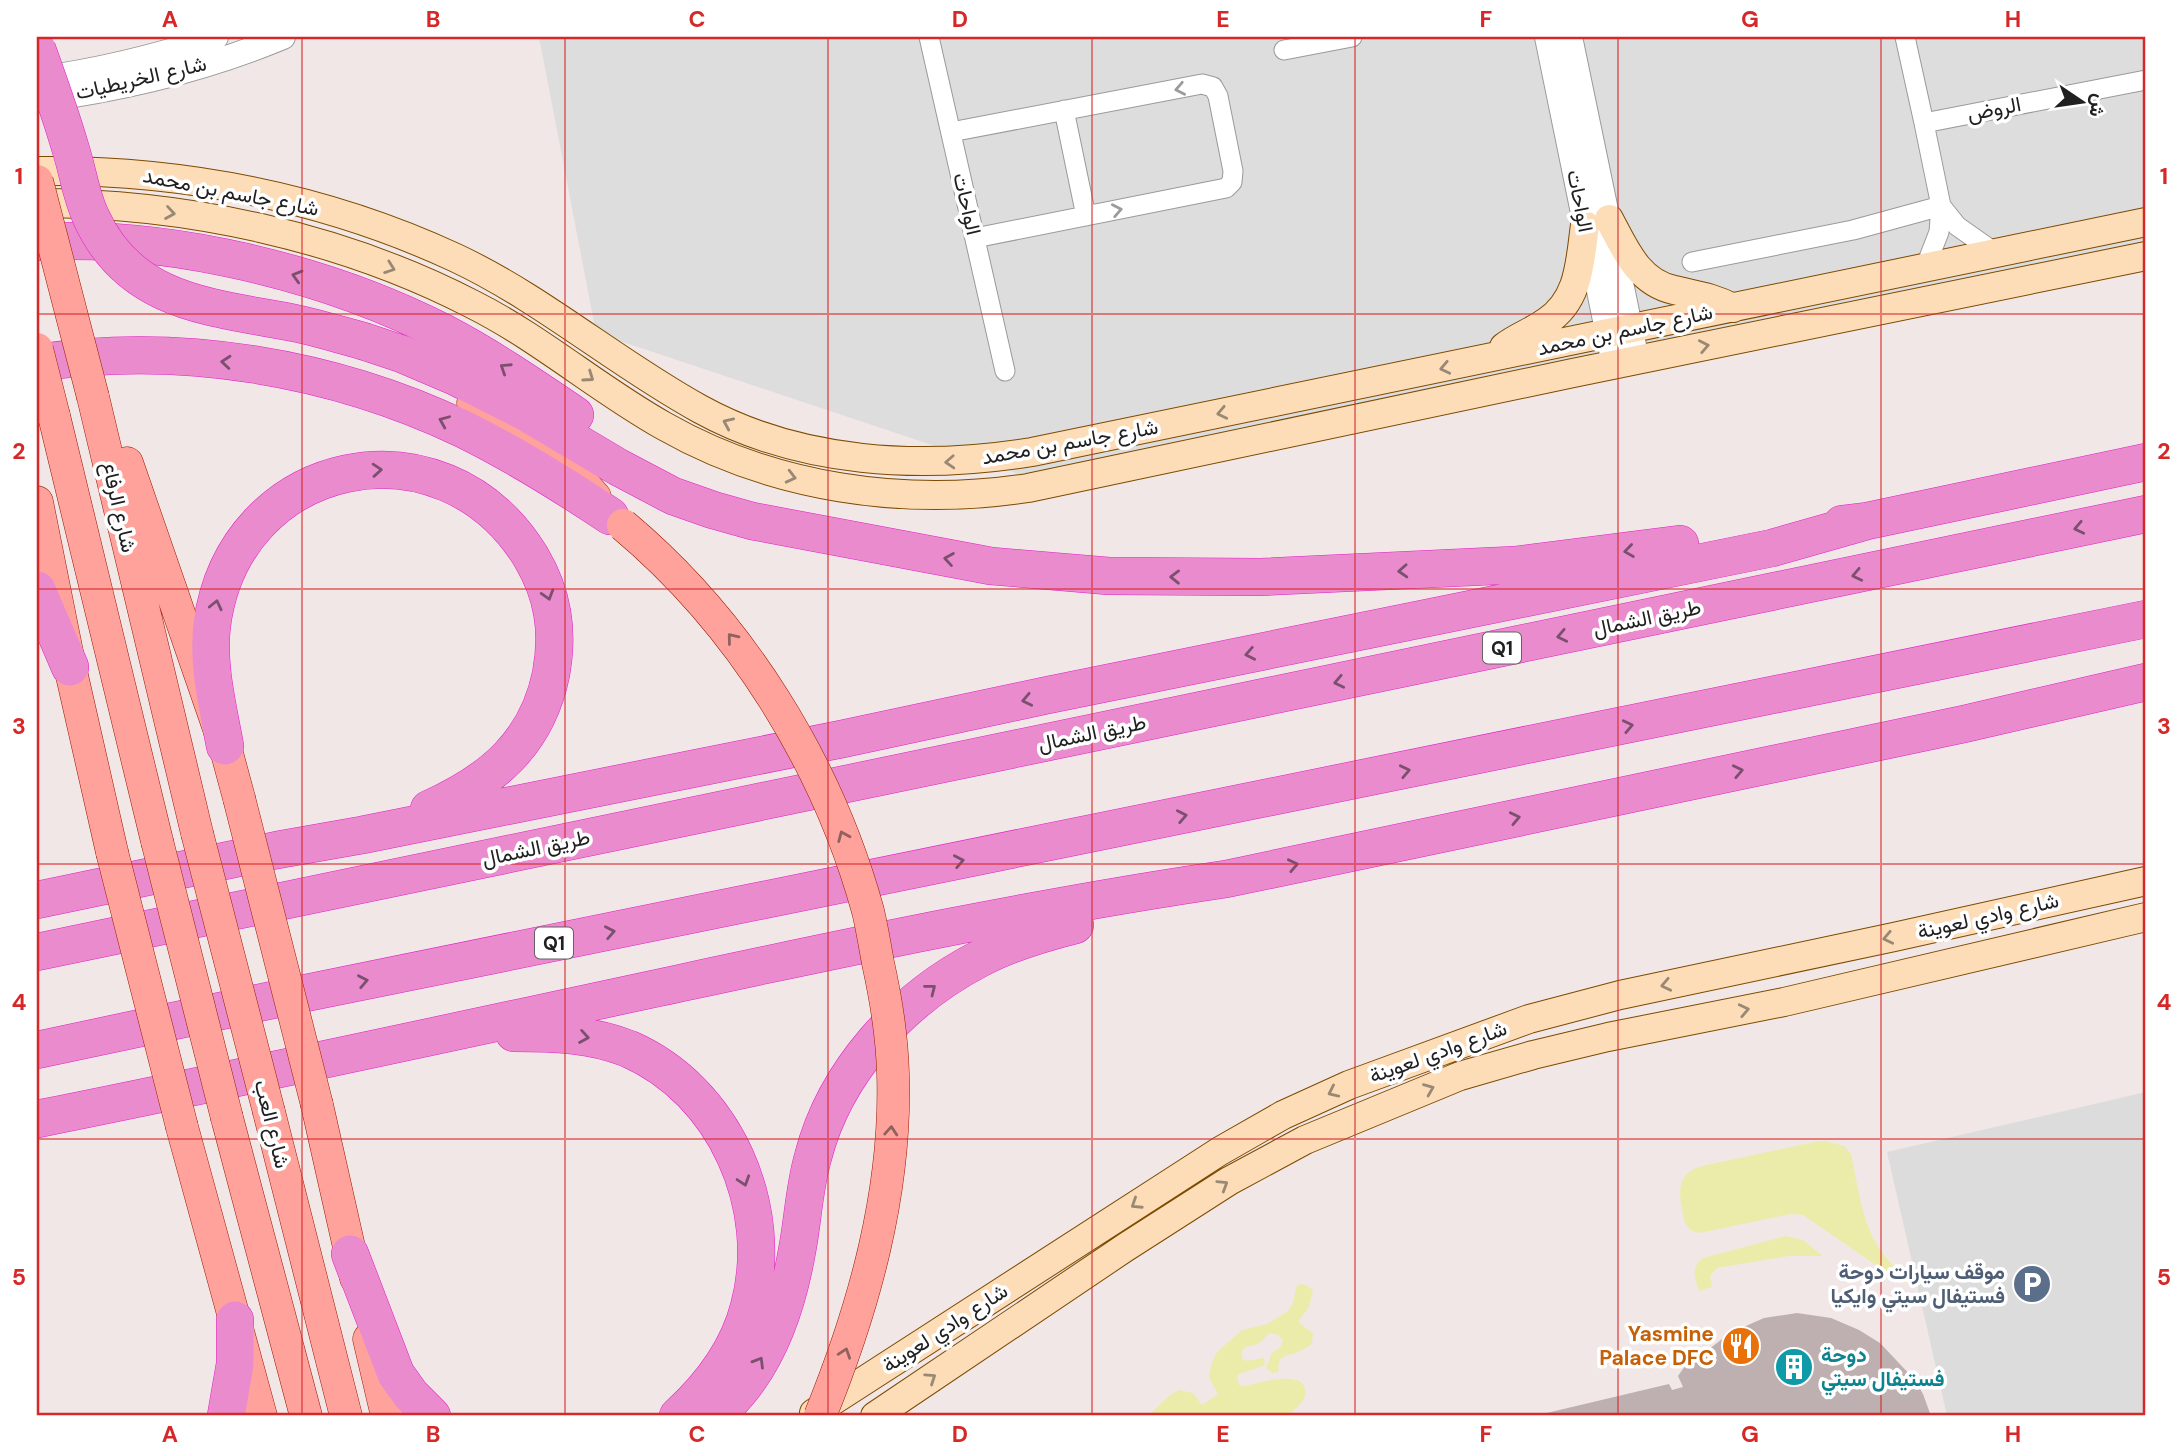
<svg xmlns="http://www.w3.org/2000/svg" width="2183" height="1453" viewBox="0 0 2183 1453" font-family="'DM Sans',Vazirmatn,sans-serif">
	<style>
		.residential { fill: #dedddd }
		.grass { fill: #ececaa }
		.parking { fill: #dcdcdc }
		.building { fill: #beafb0 }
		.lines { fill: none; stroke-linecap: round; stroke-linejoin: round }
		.minor-casing { stroke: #9a9a9a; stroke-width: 21 }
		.tertiary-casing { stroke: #9a9a9a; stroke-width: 26 }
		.secondary-casing { stroke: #7d4a01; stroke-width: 30 }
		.primary-casing { stroke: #9b1800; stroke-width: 33 }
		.motorway-casing { stroke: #e220c6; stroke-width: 38 }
		.minor { stroke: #fff; stroke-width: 19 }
		.tertiary { stroke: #fff; stroke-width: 24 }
		.secondary { stroke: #fcddb8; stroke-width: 28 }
		.primary { stroke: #ffa29c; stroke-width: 32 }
		.motorway { stroke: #ea8bce; stroke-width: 37 }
		.primary-bridge-casing { stroke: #9b1800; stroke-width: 33; stroke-linecap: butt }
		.motorway-bridge-casing { stroke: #e220c6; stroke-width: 38; stroke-linecap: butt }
		.primary-bridge { stroke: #ffa29c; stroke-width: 32 }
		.motorway-bridge { stroke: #ea8bce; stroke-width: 37 }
		.oneway { stroke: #9b9b9b }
		.oneway2 { stroke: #998874 }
		.oneway3 { stroke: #7b506e }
		.oneway4 { stroke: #90615e }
		.grid { fill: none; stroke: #d62828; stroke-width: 2; stroke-opacity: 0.55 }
		.labels { text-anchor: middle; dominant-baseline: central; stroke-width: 7; stroke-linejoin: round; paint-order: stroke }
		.shield { fill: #fff; stroke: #636363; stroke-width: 2 }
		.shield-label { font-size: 19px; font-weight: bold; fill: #202020 }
		.street-label { font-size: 21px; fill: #202020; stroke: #fff }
		.service-label { font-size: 21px; font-weight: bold; fill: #4e5e75; stroke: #fff; text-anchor: end }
		.food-label { font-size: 21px; font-weight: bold; fill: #c56008; stroke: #fff; text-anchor: end }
		.culture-label { font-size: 21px; font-weight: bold; fill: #0d838f; stroke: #fff; text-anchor: start }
		.neatline { fill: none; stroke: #d62828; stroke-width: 2.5 }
		.grid-label { font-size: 23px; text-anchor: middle; font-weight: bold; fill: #d62828 }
	</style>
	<rect width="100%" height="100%" fill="#f1e7e6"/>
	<!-- residential -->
	<path class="residential" d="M539 37H2146V242L1028 477 596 333Z"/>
	<!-- grass -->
	<path class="grass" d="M1825 1141 1844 1146 1851 1154C1863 1208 1862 1242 1909 1280L1905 1283 1886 1272 1803 1215 1791 1214 1700 1233C1686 1231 1684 1222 1682 1210 1678 1189 1679 1172 1702 1166L1814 1142Z
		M1786 1236 1803 1240 1823 1256H1789L1717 1268 1710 1276 1712 1287 1699 1291C1695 1278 1690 1268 1703 1258Z
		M1299 1284 1306 1285 1313 1290 1309 1307 1298 1322 1313 1333 1312 1343C1302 1354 1283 1354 1280 1360 1278 1363 1279 1368 1278 1372L1272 1373 1266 1368C1272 1357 1267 1354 1280 1348L1283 1340 1278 1335 1269 1333C1259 1345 1259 1344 1245 1347L1242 1351V1358L1246 1361 1264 1358 1265 1365 1237 1375 1239 1385 1243 1386C1257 1384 1301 1369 1305 1389 1308 1401 1295 1409 1287 1416H1148L1170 1395 1179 1390 1193 1393 1202 1405 1218 1394 1209 1378 1211 1365 1217 1352 1242 1330 1267 1324 1288 1311 1293 1303 1296 1287Z"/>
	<!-- parking -->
	<path class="parking" d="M2146 1092V1416H1947L1887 1152Z"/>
	<!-- building -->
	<path class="building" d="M1797 1313 1831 1318 1859 1330 1880 1343 1914 1379 1923 1394 1931 1416H1534L1669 1384 1672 1390 1683 1387 1678 1376 1698 1348 1704 1353 1730 1333 1764 1318Z"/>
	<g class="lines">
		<defs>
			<path id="minor" d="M929 37 1005 371
				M1905 37 1924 123 2146 80
				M1284 50 1352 37
				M1064 110 1086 216
				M1924 123 1941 206 1939 232 1925 268
				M951 132 1202 84 1213 87 1218 96 1233 171 1232 182 1226 188 975 238
				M1941 206 1957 226 1994 252
				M1692 262 1853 230 1941 206"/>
			<path id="tertiary" d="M1547 37 1614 364
				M1570 37 1637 360
				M37 79C98 71 158 56 216 37
				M40 100C123 89 206 69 283 37"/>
			<path id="secondary" d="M37 171C180 169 325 197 456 258 543 299 616 363 700 409 800 464 921 470 1032 452L2146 222
				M37 203C185 203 340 236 472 304 540 338 598 389 664 426 773 488 904 507 1028 488L1573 373 2146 256
				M1609 219C1625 249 1638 282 1674 290 1695 295 1713 297 1733 308
				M1504 347C1517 337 1532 332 1546 322 1580 300 1580 261 1585 225
				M814 1413 1220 1151 1283 1115 1349 1085 1529 1019 1620 995 1894 937 2146 881
				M875 1416 1126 1247 1229 1181 1305 1140 1460 1076 1533 1055 1608 1037 1784 1002 2146 917"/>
			<path id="primary" d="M93 397 197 833
				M473 403C518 428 562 457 595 497
				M54 416 157 841
				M127 463 225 746 239 798
				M37 502 70 667 112 852
				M317 1105 356 1278
				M269 1112 346 1416
				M227 1118 306 1416
				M182 1127 261 1416
				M369 1339 387 1416"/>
			<path id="motorway" d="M37 242C168 234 327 273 444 333 490 357 532 386 575 415
				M366 342 402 354 456 377 527 413 618 467 673 496 713 510 752 521 991 566 1109 576 1261 577 1515 565 1680 544
				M37 363C179 341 333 367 463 429 514 454 562 484 610 516
				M1842 524 1867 521 2146 462
				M37 590 70 667
				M225 746C218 707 207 665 212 625 234 457 442 412 531 557 553 594 559 631 551 674 537 743 492 781 429 809
				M37 900 277 850 362 835 842 739 1048 695 1772 548 1867 521
				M37 952 2146 514
				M514 1033C553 1033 592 1034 629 1049 725 1091 776 1207 749 1307 738 1350 711 1386 678 1416
				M37 1050 296 995 2146 619
				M37 1119C252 1076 466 1029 681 983 862 944 1043 906 1226 879L1964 724 2146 682
				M350 1254 396 1374 411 1395 432 1416
				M226 1416 235 1364V1320
				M717 1416C728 1404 739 1393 748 1380 775 1342 789 1297 797 1251 803 1220 804 1188 813 1157 835 1071 902 999 979 959 1009 943 1043 933 1075 925"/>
		</defs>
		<!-- minor casing -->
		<use href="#minor" class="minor-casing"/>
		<!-- tertiary casing -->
		<use href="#tertiary" class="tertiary-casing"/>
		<!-- secondary casing -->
		<use href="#secondary" class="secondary-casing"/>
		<!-- primary casing -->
		<use href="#primary" class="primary-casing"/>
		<!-- motorway casing -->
		<use href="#motorway" class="motorway-casing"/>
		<!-- minor -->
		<use href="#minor" class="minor"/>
		<!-- tertiary -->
		<use href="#tertiary" class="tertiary"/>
		<!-- secondary -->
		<use href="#secondary" class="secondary"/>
		<!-- primary -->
		<use href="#primary" class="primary"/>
		<!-- motorway -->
		<use href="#motorway" class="motorway"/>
		<defs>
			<path id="primary-bridge" d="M37 181 93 397
				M37 349 54 416
				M623 525C741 624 827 763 868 911 872 928 875 946 878 963 886 999 892 1036 893 1073 897 1191 864 1308 820 1416
				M239 798 317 1105
				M197 833 269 1112
				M157 841 227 1118
				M112 852 182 1127"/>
			<path id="motorway-bridge" d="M37 49C49 82 61 116 71 150 78 172 81 196 91 217 131 306 216 307 299 324 322 329 344 336 366 342"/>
		</defs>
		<!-- primary-bridge casing -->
		<use href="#primary-bridge" class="primary-bridge-casing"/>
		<!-- motorway-bridge casing -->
		<use href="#motorway-bridge" class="motorway-bridge-casing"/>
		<!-- primary-bridge -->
		<use href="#primary-bridge" class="primary-bridge"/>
		<!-- motorway-bridge -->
		<use href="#motorway-bridge" class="motorway-bridge"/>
	</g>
	<!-- one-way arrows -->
	<defs><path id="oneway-chevron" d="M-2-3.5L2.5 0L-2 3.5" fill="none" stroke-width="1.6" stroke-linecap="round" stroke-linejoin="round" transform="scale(1.75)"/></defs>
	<g class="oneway">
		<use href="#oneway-chevron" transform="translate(1180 89) rotate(169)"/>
		<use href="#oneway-chevron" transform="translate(1117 210) rotate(-11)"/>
	</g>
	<g class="oneway2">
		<use href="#oneway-chevron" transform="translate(170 213) rotate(9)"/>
		<use href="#oneway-chevron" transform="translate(390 268) rotate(20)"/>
		<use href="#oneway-chevron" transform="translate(1704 346) rotate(-11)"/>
		<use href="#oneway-chevron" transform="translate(1445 368) rotate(168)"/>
		<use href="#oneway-chevron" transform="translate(589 377) rotate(35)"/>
		<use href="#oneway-chevron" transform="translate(1222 413) rotate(168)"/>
		<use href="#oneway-chevron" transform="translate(728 423) rotate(-156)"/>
		<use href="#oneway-chevron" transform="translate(950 462) rotate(177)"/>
		<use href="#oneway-chevron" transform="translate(791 477) rotate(14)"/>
		<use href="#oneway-chevron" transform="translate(1888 938) rotate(168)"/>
		<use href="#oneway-chevron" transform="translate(1666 985) rotate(168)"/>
		<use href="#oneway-chevron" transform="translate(1744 1010) rotate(-12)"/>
		<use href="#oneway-chevron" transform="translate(1429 1089) rotate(-22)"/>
		<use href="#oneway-chevron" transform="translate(1333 1092) rotate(155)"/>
		<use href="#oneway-chevron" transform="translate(1223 1185) rotate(-32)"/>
		<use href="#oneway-chevron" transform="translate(1136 1204) rotate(147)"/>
		<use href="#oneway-chevron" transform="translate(931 1378) rotate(-34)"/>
	</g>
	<g class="oneway3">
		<use href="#oneway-chevron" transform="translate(297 276) rotate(-164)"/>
		<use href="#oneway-chevron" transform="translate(226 362) rotate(-175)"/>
		<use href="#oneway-chevron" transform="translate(505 368) rotate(-147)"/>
		<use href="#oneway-chevron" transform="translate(444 421) rotate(-157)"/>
		<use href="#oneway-chevron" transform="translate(377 470) rotate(-4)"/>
		<use href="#oneway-chevron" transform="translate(2079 528) rotate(168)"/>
		<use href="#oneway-chevron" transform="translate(1629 551) rotate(172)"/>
		<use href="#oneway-chevron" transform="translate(949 559) rotate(-171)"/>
		<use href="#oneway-chevron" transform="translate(1403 571) rotate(177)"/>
		<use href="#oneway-chevron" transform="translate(1857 575) rotate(168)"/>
		<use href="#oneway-chevron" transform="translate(1175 577) rotate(-179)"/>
		<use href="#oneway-chevron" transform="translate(548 595) rotate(73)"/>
		<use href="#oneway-chevron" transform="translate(216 605) rotate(-77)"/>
		<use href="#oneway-chevron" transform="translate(1562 636) rotate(168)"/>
		<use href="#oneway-chevron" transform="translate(1250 654) rotate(169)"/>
		<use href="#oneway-chevron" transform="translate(1339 682) rotate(168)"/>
		<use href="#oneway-chevron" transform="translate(1027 700) rotate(168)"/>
		<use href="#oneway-chevron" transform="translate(1628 726) rotate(-12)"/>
		<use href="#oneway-chevron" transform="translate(1405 771) rotate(-12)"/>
		<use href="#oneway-chevron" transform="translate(1738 771) rotate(-12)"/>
		<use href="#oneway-chevron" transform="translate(1182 816) rotate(-11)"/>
		<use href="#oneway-chevron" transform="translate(1515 818) rotate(-12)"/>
		<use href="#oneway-chevron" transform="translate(959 861) rotate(-11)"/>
		<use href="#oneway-chevron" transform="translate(1293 865) rotate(-12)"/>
		<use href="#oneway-chevron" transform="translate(610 932) rotate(-11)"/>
		<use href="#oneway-chevron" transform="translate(363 981) rotate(-11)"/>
		<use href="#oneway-chevron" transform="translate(931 989) rotate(-38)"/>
		<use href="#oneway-chevron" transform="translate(584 1037) rotate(10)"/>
		<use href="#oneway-chevron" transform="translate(744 1181) rotate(72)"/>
		<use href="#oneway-chevron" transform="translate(759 1362) rotate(-59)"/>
	</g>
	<g class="oneway4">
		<use href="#oneway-chevron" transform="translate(732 638) rotate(-129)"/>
		<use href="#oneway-chevron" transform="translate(843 836) rotate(-113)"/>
		<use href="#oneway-chevron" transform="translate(891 1131) rotate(-86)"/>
		<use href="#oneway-chevron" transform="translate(845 1353) rotate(-71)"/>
	</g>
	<!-- grid -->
	<path class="grid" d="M302 37V1416M565 37V1416M828 37V1416M1092 37V1416M1355 37V1416M1618 37V1416M1881 37V1416M37 314H2146M37 589H2146M37 864H2146M37 1139H2146"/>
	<!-- icons -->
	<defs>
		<symbol id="parking-disc" viewBox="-11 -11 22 22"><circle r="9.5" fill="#5c6f8a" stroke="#fff"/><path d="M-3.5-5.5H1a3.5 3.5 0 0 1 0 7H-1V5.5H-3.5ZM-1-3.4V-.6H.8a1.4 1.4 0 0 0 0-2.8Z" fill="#fff"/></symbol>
		<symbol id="restaurant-disc" viewBox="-11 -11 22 22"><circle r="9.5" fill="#e8710a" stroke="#fff"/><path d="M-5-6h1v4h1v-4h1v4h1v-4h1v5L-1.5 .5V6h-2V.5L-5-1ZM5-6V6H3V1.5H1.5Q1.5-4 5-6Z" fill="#fff"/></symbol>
		<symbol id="building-disc" viewBox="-11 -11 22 22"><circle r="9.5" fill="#0f9aa8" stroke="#fff"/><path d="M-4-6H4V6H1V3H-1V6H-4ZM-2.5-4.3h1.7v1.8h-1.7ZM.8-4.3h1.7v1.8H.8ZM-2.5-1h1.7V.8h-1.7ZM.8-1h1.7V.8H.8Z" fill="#fff"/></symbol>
	</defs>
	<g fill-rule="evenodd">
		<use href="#parking-disc" x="2010" y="1262" width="44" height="44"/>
		<use href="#restaurant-disc" x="1719" y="1324" width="44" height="44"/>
		<use href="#building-disc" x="1772" y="1345" width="44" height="44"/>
	</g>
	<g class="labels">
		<!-- shield labels -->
		<g class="shield">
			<rect x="1483" y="632.5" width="38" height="31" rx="5"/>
			<rect x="535" y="927.5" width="38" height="31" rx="5"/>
		</g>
		<g class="shield-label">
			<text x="1502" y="648">Q1</text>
			<text x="554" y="943">Q1</text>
		</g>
		<!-- street labels -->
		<g class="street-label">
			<text transform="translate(141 78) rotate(-13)">شارع الخريطيات</text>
			<text transform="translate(1994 109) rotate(-11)">الروض</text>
			<text transform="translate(231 192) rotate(11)">شارع جاسم بن محمد</text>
			<text transform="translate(1580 201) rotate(79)">الواحات</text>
			<text transform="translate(967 204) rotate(77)">الواحات</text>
			<text transform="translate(1625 330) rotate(-12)">شارع جاسم بن محمد</text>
			<text transform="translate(1070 442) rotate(-10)">شارع جاسم بن محمد</text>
			<text transform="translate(119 507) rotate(77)">شارع الرفاع</text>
			<text transform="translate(1647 618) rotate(-12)">طريق الشمال</text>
			<text transform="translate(1092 733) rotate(-12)">طريق الشمال</text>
			<text transform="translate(536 848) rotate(-12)">طريق الشمال</text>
			<text transform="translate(1988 916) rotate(-13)">شارع وادي لعوينة</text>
			<text transform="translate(1438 1052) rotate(-20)">شارع وادي لعوينة</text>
			<text transform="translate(272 1124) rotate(76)">شارع العب</text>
			<text transform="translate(945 1328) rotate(-33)">شارع وادي لعوينة</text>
		</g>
		<!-- service labels -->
		<g class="service-label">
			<text x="2005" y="1272">موقف سيارات دوحة<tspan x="2005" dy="24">فستيفال سيتي وايكيا</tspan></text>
		</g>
		<!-- food labels -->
		<g class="food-label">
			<text x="1714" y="1334">Yasmine<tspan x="1714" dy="24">Palace DFC</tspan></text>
		</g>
		<!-- culture labels -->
		<g class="culture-label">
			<text x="1821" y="1355">دوحة<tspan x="1821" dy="24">فستيفال سيتي</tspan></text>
		</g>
	</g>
	<!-- border -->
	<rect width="2183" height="1453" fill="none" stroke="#ffffff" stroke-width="77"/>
	<!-- north arrow -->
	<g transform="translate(2082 102) rotate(103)" stroke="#ffffff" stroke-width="5" paint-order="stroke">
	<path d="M0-5L12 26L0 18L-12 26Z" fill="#202020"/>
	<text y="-10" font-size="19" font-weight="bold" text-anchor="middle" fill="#202020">ش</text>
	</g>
	<rect x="38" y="38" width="2106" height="1376" class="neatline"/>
	<g class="grid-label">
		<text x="170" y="27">A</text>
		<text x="433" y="27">B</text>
		<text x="697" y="27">C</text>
		<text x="960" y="27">D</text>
		<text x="1223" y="27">E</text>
		<text x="1486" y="27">F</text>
		<text x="1750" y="27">G</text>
		<text x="2013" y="27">H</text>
		<text x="19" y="184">1</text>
		<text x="2164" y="184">1</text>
		<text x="19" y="459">2</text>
		<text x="2164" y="459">2</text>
		<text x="19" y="734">3</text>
		<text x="2164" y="734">3</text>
		<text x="19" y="1010">4</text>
		<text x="2164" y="1010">4</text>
		<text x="19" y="1285">5</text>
		<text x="2164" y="1285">5</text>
		<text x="170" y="1442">A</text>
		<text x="433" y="1442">B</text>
		<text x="697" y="1442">C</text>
		<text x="960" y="1442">D</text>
		<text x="1223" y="1442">E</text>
		<text x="1486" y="1442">F</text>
		<text x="1750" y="1442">G</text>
		<text x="2013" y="1442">H</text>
	</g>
</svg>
